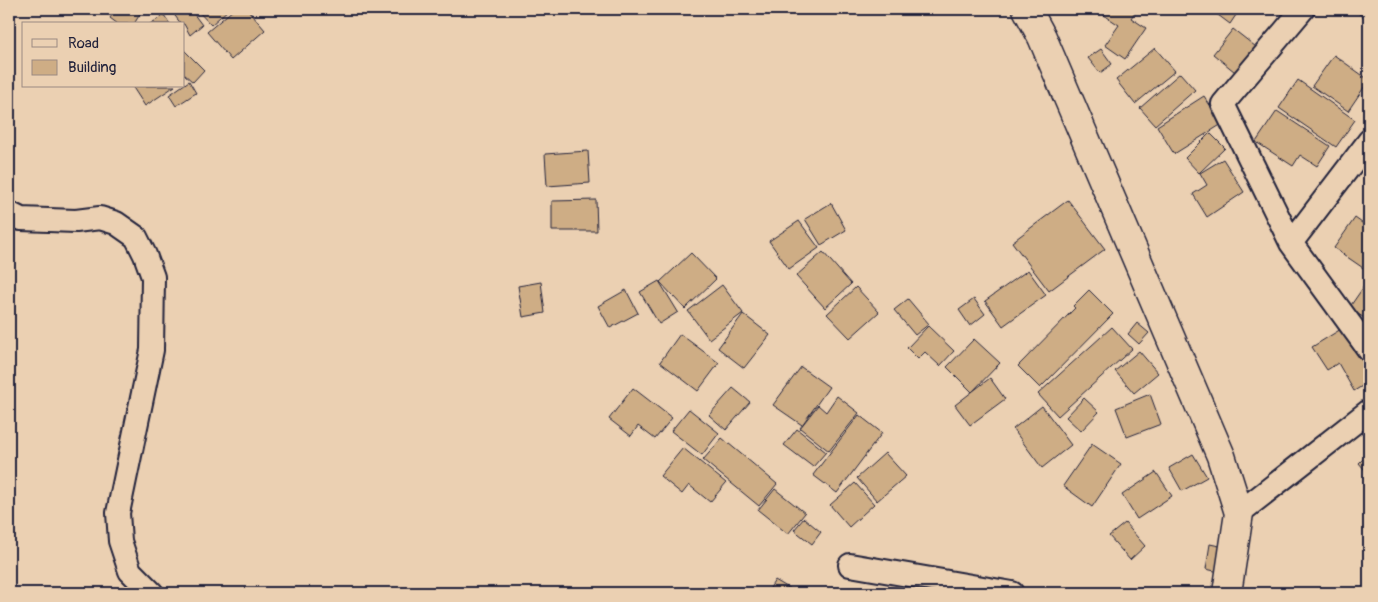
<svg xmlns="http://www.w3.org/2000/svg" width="1378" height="602" viewBox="0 0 1378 602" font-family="Pangolin,sans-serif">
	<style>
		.building { fill: #cead85; stroke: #22223b }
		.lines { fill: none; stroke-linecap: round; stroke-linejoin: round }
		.minor-casing { stroke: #22223b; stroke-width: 26 }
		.tertiary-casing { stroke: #22223b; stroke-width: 31 }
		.minor { stroke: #ebd0b2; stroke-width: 22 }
		.tertiary { stroke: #ebd0b2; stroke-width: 28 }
	</style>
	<rect width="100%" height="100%" fill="#ebd0b2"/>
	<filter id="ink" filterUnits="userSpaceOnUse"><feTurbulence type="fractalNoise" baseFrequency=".02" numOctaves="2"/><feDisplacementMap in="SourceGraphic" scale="10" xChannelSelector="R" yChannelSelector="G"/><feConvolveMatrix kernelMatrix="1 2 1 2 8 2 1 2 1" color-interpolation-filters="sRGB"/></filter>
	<g filter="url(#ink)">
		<!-- building -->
		<path class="building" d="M116 9H133L140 14 134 24H118L110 18Z
			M179 9H190L202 25 190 35 184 24H181L173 13Z
			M196 9H229L211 25Z
			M234 9H247L265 30 231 60 207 32Z
			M1095 9H1137L1131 18 1146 28 1125 59 1105 45 1119 25Z
			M1210 9H1240L1230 24Z
			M1362 9H1369V20L1359 14Z
			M164 15 170 24H150Z
			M1233 29 1260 50 1240 76 1213 54Z
			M1155 48 1175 71 1135 104 1116 80Z
			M1101 49 1112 64 1100 73 1088 58Z
			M184 50 204 70 193 82 184 74Z
			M1334 55 1369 80 1348 111 1312 86Z
			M1180 73 1195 90 1155 125 1140 108Z
			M1298 80 1355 120 1336 147 1279 108Z
			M189 81 196 93 176 106 169 95Z
			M132 86H175L145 106Z
			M1204 96 1222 124 1174 154 1157 126Z
			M1277 111 1330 146 1317 166 1300 155 1293 166 1256 142Z
			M1210 133 1225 148 1199 173 1185 158Z
			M588 151 590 183 547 186 545 154Z
			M1223 159 1244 192 1207 217 1193 194 1207 185 1200 173Z
			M596 200 597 231H552V201Z
			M1068 200 1105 249 1049 291 1012 242Z
			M831 203 846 230 821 245 805 219Z
			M1369 213V226L1363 222Z
			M1355 218 1369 228V272L1334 248Z
			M799 221 819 248 789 269 769 241Z
			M823 252 851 284 825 308 796 276Z
			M691 253 716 279 685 309 660 282Z
			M1028 270 1046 295 1003 326 985 301Z
			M1369 279V321L1349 308Z
			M659 281 678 312 659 324 640 292Z
			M541 282 545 313 523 317 518 286Z
			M722 285 743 313 709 339 688 311Z
			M856 287 879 312 850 338 827 314Z
			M626 290 638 313 610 328 598 306Z
			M1089 290 1113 314 1040 388 1018 366 1075 308 1073 306Z
			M908 299 929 324 915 335 894 310Z
			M974 299 985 314 970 326 959 310Z
			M743 314 770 335 744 368 718 348Z
			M1137 323 1149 333 1139 344 1128 334Z
			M928 326 954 351 940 366 925 352 918 359 907 348Z
			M1346 326 1369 365V382L1354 391 1338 363 1327 370 1312 347Z
			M1112 327 1132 349 1058 416 1038 394Z
			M680 334 719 363 698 391 660 362Z
			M974 339 1000 363 972 392 947 367Z
			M1139 351 1158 373 1134 393 1115 371Z
			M801 367 829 387 802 425 773 405Z
			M990 378 1005 399 970 425 955 405Z
			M633 388 672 418 655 439 638 426 631 436 609 419Z
			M733 388 750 402 726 430 709 415Z
			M1150 394 1161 424 1127 437 1116 408Z
			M837 396 859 413 829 451 800 428 818 405 826 412Z
			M1084 398 1099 412 1081 431 1066 417Z
			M1042 406 1071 445 1042 468 1013 429Z
			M689 409 719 433 702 455 671 431Z
			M859 415 882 433 837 493 813 475Z
			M797 429 826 452 813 467 784 445Z
			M722 438 777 484 759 506 703 460Z
			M1092 444 1121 464 1092 507 1063 486Z
			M683 448 726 483 710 502 689 485 682 494 660 476Z
			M885 453 906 476 877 501 857 478Z
			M1369 453V475L1359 463Z
			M1193 454 1207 477 1182 491 1169 468Z
			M1156 472 1172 496 1137 519 1122 495Z
			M855 483 874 504 849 527 830 505Z
			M775 489 805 513 788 534 758 510Z
			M804 518 821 532 812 544 794 530Z
			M1125 523 1145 546 1130 560 1109 536Z
			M1210 544 1224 547 1219 572 1206 569Z
			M775 580 797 593H767Z"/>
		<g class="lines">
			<defs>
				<path id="minor" d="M1303 9 1223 104 1291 243 1369 350
					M9 213 21 219 76 221 100 218 116 223 136 237 145 255 153 277 152 350 118 513 120 541 130 571 152 593
					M1291 243 1369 141
					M1239 513 1369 411
					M850 565 1012 593"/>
				<path id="tertiary" d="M1027 9 1042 37 1221 456 1239 513 1227 593"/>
			</defs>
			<!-- minor casing -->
			<use href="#minor" class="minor-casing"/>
			<!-- tertiary casing -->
			<use href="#tertiary" class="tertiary-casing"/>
			<!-- minor -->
			<use href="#minor" class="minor"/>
			<!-- tertiary -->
			<use href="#tertiary" class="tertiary"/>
		</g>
	</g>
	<!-- margin -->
	<rect width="1378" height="602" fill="none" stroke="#ebd0b2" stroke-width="30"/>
	<rect x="15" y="15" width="1348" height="572" fill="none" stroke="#22223b" stroke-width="2" filter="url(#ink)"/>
	<!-- legend -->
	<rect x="22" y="22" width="162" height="65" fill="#ebd0b2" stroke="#9b8a82"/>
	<rect x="32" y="39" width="25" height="8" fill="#ebd0b2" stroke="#9b8a82"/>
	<text x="68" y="48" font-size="15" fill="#22223b">Road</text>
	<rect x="32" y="60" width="25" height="15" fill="#cead85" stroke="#9b8a82"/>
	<text x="68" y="72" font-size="15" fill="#22223b">Building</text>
</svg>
